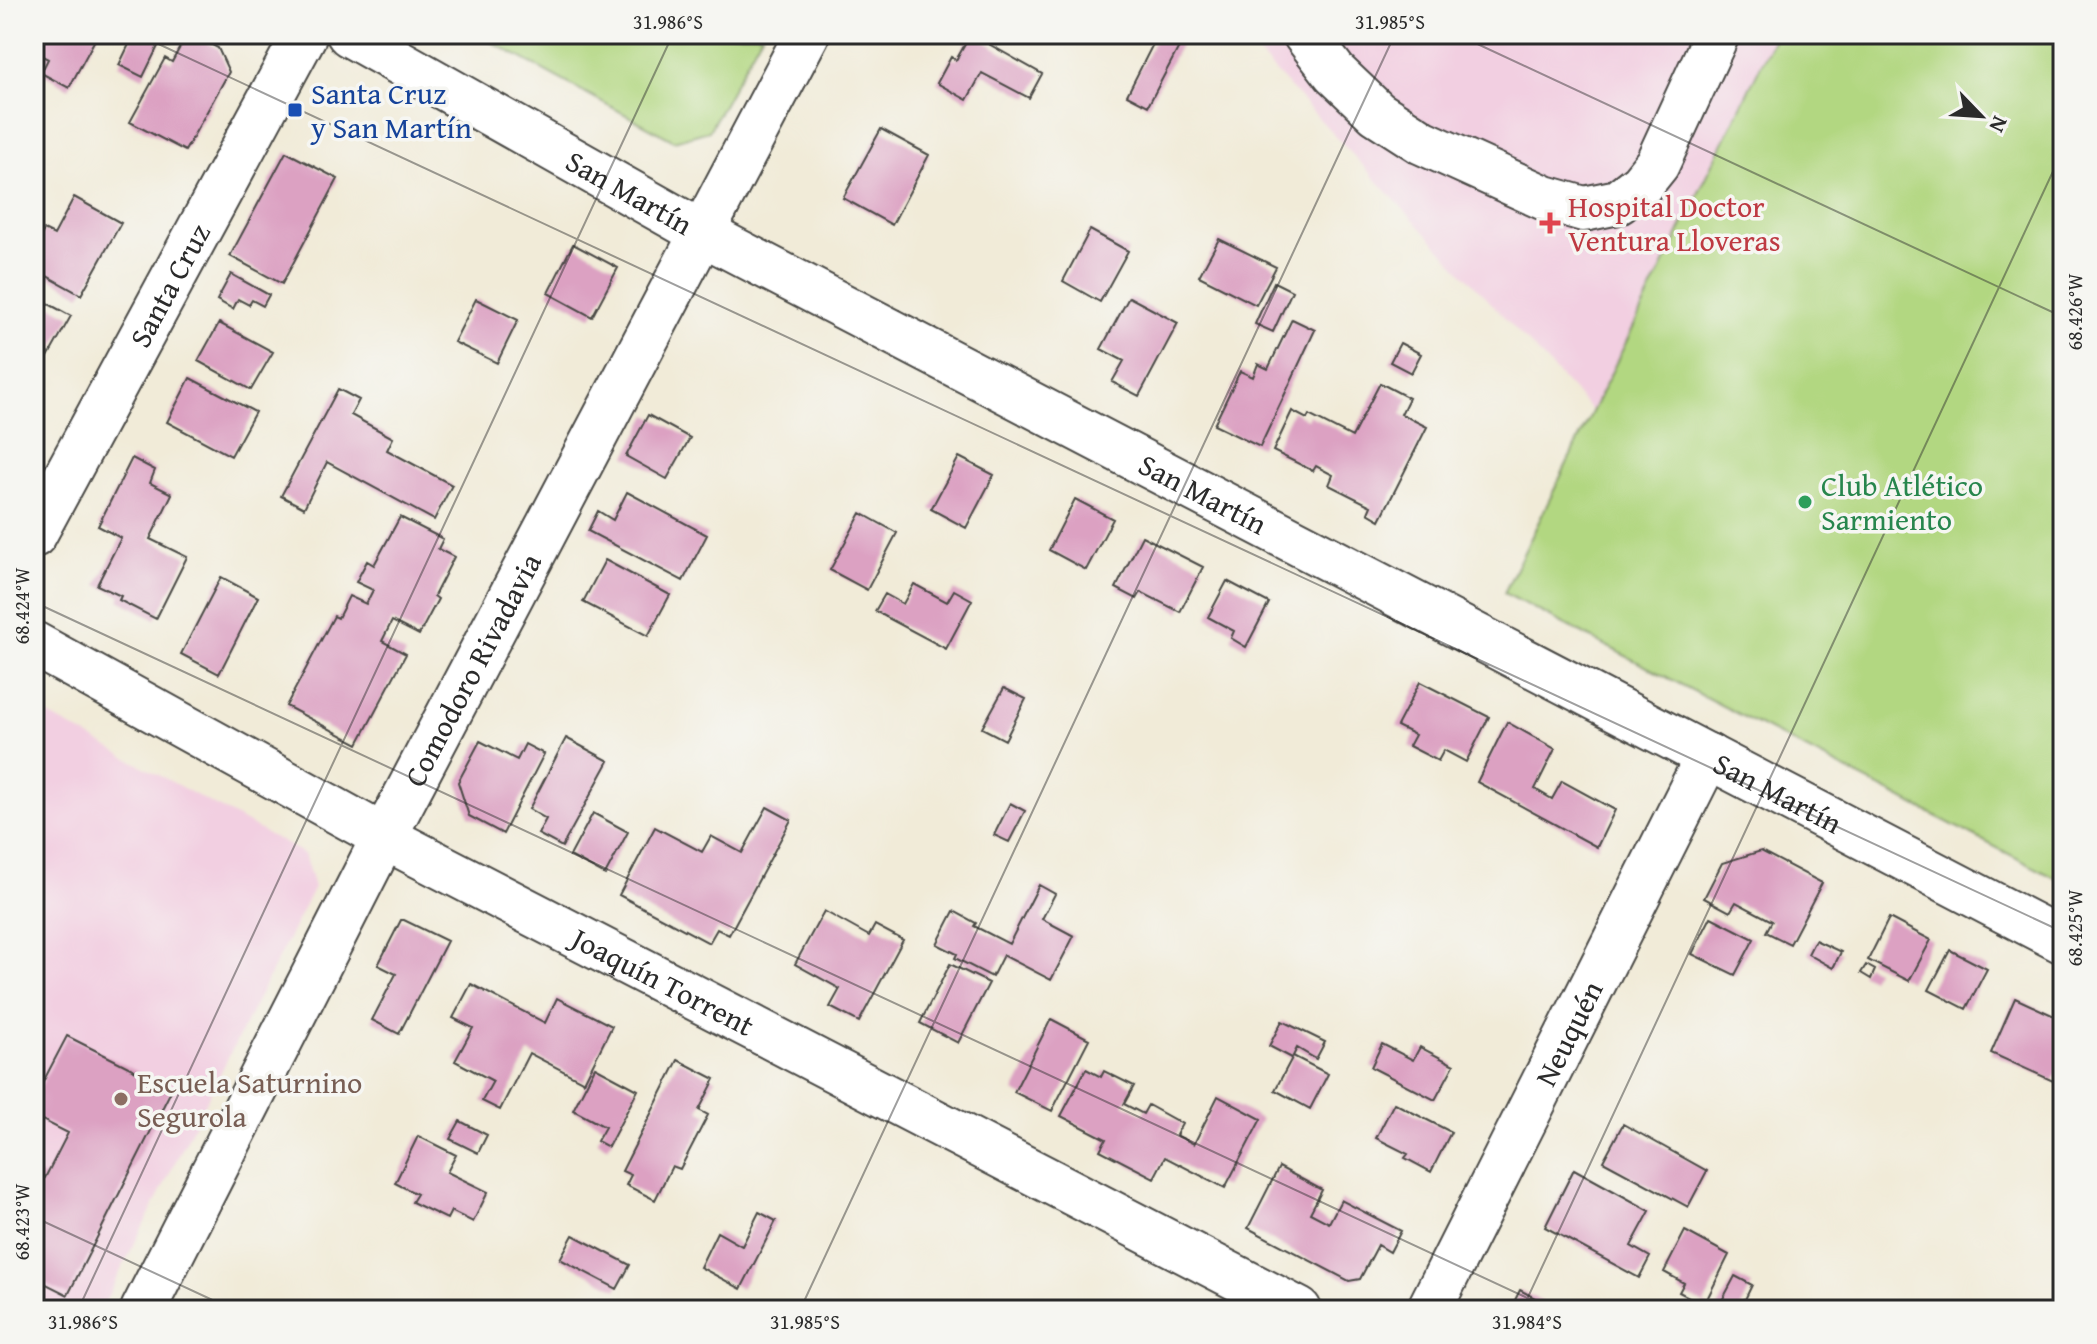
<svg xmlns="http://www.w3.org/2000/svg" width="2097" height="1344" viewBox="0 0 2097 1344" font-family="'Gentium Book Plus',serif">
	<style>
		.built { fill: #f2cfe1 }
		.green { fill: #b2d781; stroke: #6e8156; stroke-width: 2 }
		.building { fill: #dca1c2 }
		.lines { fill: none; stroke-linecap: round; stroke-linejoin: round }
		.minor-casing { stroke: #494845; stroke-width: 48 }
		.minor { stroke: #fff; stroke-width: 44 }
		.ticks { fill: none; stroke: #2b2b2b; stroke-width: 2; stroke-opacity: 0.45 }
		.transit-dot { fill: #1a4fb4; stroke: #f6f6f2; stroke-width: 3 }
		.health-dot { fill: #e0444e; stroke: #f6f6f2; stroke-width: 3 }
		.leisure-dot { fill: #2e9e5b; stroke: #f6f6f2; stroke-width: 3 }
		.education-dot { fill: #8d6e63; stroke: #f6f6f2; stroke-width: 3 }
		.labels { text-anchor: middle; dominant-baseline: central; stroke-width: 7; stroke-linejoin: round; paint-order: stroke }
		.transit-label { font-size: 30px; fill: #164399; stroke: #f6f6f2; text-anchor: start }
		.street-label { font-size: 30px; fill: #2b2b2b; stroke: #f6f6f2 }
		.health-label { font-size: 30px; fill: #be3a42; stroke: #f6f6f2; text-anchor: start }
		.leisure-label { font-size: 30px; fill: #27864d; stroke: #f6f6f2; text-anchor: start }
		.education-label { font-size: 30px; fill: #785e54; stroke: #f6f6f2; text-anchor: start }
		.neatline { fill: none; stroke: #2b2b2b; stroke-width: 3 }
		.ticks-label { font-size: 20px; text-anchor: middle; fill: #2b2b2b }
	</style>
	<rect width="100%" height="100%" fill="#f6f6f2"/>
	<filter id="ink" filterUnits="userSpaceOnUse"><feTurbulence type="fractalNoise" baseFrequency=".0125" numOctaves="2"/><feDisplacementMap in="SourceGraphic" scale="16" xChannelSelector="R" yChannelSelector="G"/><feConvolveMatrix kernelMatrix="1 2 1 2 8 2 1 2 1" color-interpolation-filters="sRGB"/></filter>
	<filter id="wash" filterUnits="userSpaceOnUse"><feTurbulence type="fractalNoise" baseFrequency=".006" numOctaves="4" result="noise"/><feDisplacementMap in="SourceGraphic" scale="32" xChannelSelector="R" yChannelSelector="G"/><feGaussianBlur stdDeviation="1.8" result="paint"/><feColorMatrix in="noise" values="0 0 0 0 0 0 0 0 0 0 0 0 0 0 0 0 0 1.4 0 .05"/><feComposite in="paint" operator="in"/></filter>
	<g filter="url(#wash)">
		<rect width="100%" height="100%" fill="#f1ebd8"/>
		<!-- built -->
		<path class="built" d="M1240 34H1776L1592 411Z
			M34 707 304 854 314 887 101 1310H34Z"/>
		<!-- green -->
		<path class="green" d="M477 34H762L709 131 674 141Z
			M1776 34H2063V882L1504 593Z"/>
		<g id="blocks">
			<!-- building -->
			<path class="building" d="M34 34H98L69 88 41 73 48 59 37 53 34 58Z
				M134 34H164L143 77 119 65Z
				M187 34H191L218 48 229 72 185 151 130 122 165 58 172 62Z
				M971 34 1042 74 1029 98 982 73 967 100 937 83 951 57 956 60Z
				M1158 34 1180 45 1148 106 1127 95Z
				M881 129 929 155 892 225 843 198Z
				M286 152 338 179 282 284 230 256Z
				M74 197 121 223 81 295 34 269V248L44 230 54 235Z
				M1090 230 1128 251 1100 302 1063 281Z
				M1219 239 1276 267 1256 305 1199 276Z
				M573 244 618 268 592 317 548 293Z
				M231 274 269 295 263 306 252 300 249 305 238 299 233 309 217 300Z
				M1274 282 1292 291 1273 332 1255 324Z
				M34 296 71 316 48 357 34 350Z
				M1129 297 1178 323 1139 396 1112 382 1124 361 1101 349Z
				M476 299 518 320 497 363 454 342Z
				M1292 319 1315 330 1260 447 1214 425 1240 371 1253 377 1258 364 1268 369Z
				M219 323 273 352 251 390 198 361Z
				M1400 343 1421 354 1411 373 1390 362Z
				M190 378 255 412 231 456 167 422Z
				M1380 383 1409 398 1401 414 1427 427 1380 520 1368 513 1371 506 1329 485 1333 475 1316 466 1313 471 1273 451 1292 411 1307 419 1309 415 1352 437Z
				M338 389 359 400 351 415 393 438 387 450 452 485 434 520 327 462 304 508 281 496Z
				M648 415 690 438 667 479 626 456Z
				M959 457 994 475 966 528 931 509Z
				M132 458 155 470 150 483 172 494 150 539 187 557 156 619 119 600 121 596 97 585 121 538 98 526Z
				M627 492 707 535 683 581 588 531 598 511 613 520Z
				M1075 499 1113 519 1086 570 1049 550Z
				M861 513 897 533 867 590 830 570Z
				M400 517 443 539 438 549 454 557 434 596 438 599 419 635 392 621 382 641 406 654 358 744 286 706 334 616 338 618 349 596 366 604 373 590 356 582 367 561 374 565Z
				M1142 536 1203 567 1180 612 1141 592 1137 599 1116 588Z
				M605 560 670 595 648 636 583 602Z
				M221 577 258 597 219 674 181 654Z
				M1227 581 1269 603 1246 647 1231 638 1234 631 1208 617Z
				M914 584 947 602 954 590 972 600 946 649 875 611 885 594 903 604Z
				M1420 682 1489 717 1466 762 1444 750 1438 761 1409 746 1415 735 1397 726Z
				M1004 688 1026 699 1005 740 982 728Z
				M1507 722 1555 749 1535 789 1552 799 1562 781 1615 810 1597 847 1477 782Z
				M566 738 609 761 562 847 538 834 546 819 529 809Z
				M480 741 517 760 525 744 544 754 503 834 469 816 458 782Z
				M1010 803 1025 811 1009 842 994 835Z
				M767 807 791 820 729 935 717 929 709 943 619 895 655 827 702 852 711 836 742 853Z
				M593 813 628 832 605 875 570 856Z
				M1761 851 1822 883 1790 944 1766 932 1772 921 1736 902 1730 912 1704 898 1722 863Z
				M1039 885 1055 894 1042 919 1074 936 1051 980 1003 955 992 977 955 958 957 954 937 944 954 911 976 923 974 926 1009 944Z
				M824 911 869 936 875 925 903 940 859 1022 830 1007 840 989 795 964Z
				M1711 917 1754 939 1735 975 1692 954Z
				M1889 918 1931 940 1909 981 1868 960Z
				M401 920H404L447 941 399 1034 372 1020 396 974 378 965Z
				M1815 940 1841 952 1833 968 1808 954Z
				M1950 950 1987 969 1966 1009 1929 990Z
				M950 964 989 983 958 1043 920 1023Z
				M1866 965 1875 970 1871 979 1861 973Z
				M471 984 545 1023 557 998 612 1026 584 1082 529 1053 500 1110 482 1101 493 1081 455 1061 473 1028 453 1018Z
				M2015 998 2063 1020V1058L2053 1081 1991 1053Z
				M1051 1019 1089 1039 1052 1111 1014 1092Z
				M1282 1021 1325 1042 1316 1059 1297 1048 1293 1056 1328 1074 1310 1109 1275 1090 1292 1058 1269 1046Z
				M67 1036 172 1089 68 1295 34 1278V1172L45 1178 68 1133 34 1116V1099Z
				M1382 1044 1413 1060 1420 1047 1454 1065 1435 1100 1371 1067Z
				M678 1060 715 1079 699 1110 708 1115 680 1169 672 1166 655 1200 626 1185 631 1175 622 1171Z
				M595 1067 638 1090 608 1147 597 1141 605 1127 573 1110Z
				M1086 1069 1101 1077 1104 1071 1134 1086 1124 1104 1143 1114 1148 1105 1182 1124 1176 1135 1194 1144 1218 1096 1261 1119 1225 1188 1165 1157 1154 1178 1100 1150 1106 1139 1061 1116Z
				M1394 1103 1451 1132 1431 1172 1405 1158 1408 1154 1376 1138Z
				M460 1121 487 1135 478 1153 450 1139Z
				M1623 1124 1707 1171 1688 1207 1603 1161Z
				M418 1136 456 1155 447 1172 488 1192 473 1222 451 1211 447 1219 412 1202 417 1194 395 1183Z
				M1279 1167 1322 1190 1310 1213 1329 1223 1341 1200 1401 1231 1390 1252 1378 1245 1360 1279 1349 1281 1248 1228Z
				M1574 1169 1650 1211 1631 1246 1650 1257 1639 1278 1545 1227Z
				M759 1212 776 1221 741 1289 700 1267 717 1232 742 1246Z
				M1685 1231 1729 1255 1704 1305 1713 1310H1701L1704 1305 1679 1292 1684 1283 1664 1272Z
				M573 1235 630 1265 617 1289 560 1259Z
				M1735 1276 1752 1285 1740 1310H1717Z
				M1520 1290 1557 1310H1510Z"/>
		</g>
	</g>
	<g filter="url(#ink)">
		<use href="#blocks" fill-opacity="0" stroke="#494845" stroke-width="2"/>
		<g class="lines">
			<defs>
				<g id="minor">
					<path id="s1" d="M349 34 702 233 2063 941"/>
					<path d="M1305 34 1335 73 1377 113 1422 142 1545 198 1584 209 1618 202 1641 184 1657 164 1717 34"/>
					<path id="s2" d="M34 535 305 34"/>
					<path id="s3" d="M34 644 384 837 1299 1310"/>
					<path id="s4" d="M143 1310 384 837 807 34"/>
					<path id="s5" d="M1429 1310 1708 756"/>
				</g>
			</defs>
			<!-- minor casing -->
			<use href="#minor" class="minor-casing"/>
			<!-- minor -->
			<use href="#minor" class="minor"/>
		</g>
	</g>
	<!-- ticks -->
	<path class="ticks" d="M137 34 2063 932M1456 34 2063 317M34 602 1553 1310M34 1217 234 1310M78 1310 673 34M800 1310 1395 34M1522 1310 2063 150"/>
	<!-- markers -->
	<rect class="transit-dot" x="287" y="102" width="16" height="16" rx="4"/>
	<path class="health-dot" d="M1546 211h8v8h8v8h-8v8h-8v-8h-8v-8h8z"/>
	<circle class="leisure-dot" cx="1805" cy="502" r="8"/>
	<circle class="education-dot" cx="121" cy="1099" r="8"/>
	<g class="labels">
		<!-- transit labels -->
		<g class="transit-label">
			<text x="311" y="93">Santa Cruz<tspan x="311" dy="34">y San Martín</tspan></text>
		</g>
		<!-- street labels -->
		<g class="street-label">
			<text stroke="none"><textPath href="#s1" startOffset="322">San Martín</textPath></text>
			<text stroke="none"><textPath href="#s2" startOffset="284">Santa Cruz</textPath></text>
			<text stroke="none"><textPath href="#s1" startOffset="970">San Martín</textPath></text>
			<text stroke="none"><textPath href="#s4" startOffset="720">Comodoro Rivadavia</textPath></text>
			<text stroke="none"><textPath href="#s1" startOffset="1618">San Martín</textPath></text>
			<text stroke="none"><textPath href="#s3" startOffset="714">Joaquín Torrent</textPath></text>
			<text stroke="none"><textPath href="#s5" startOffset="310">Neuquén</textPath></text>
		</g>
		<!-- health labels -->
		<g class="health-label">
			<text x="1568" y="206">Hospital Doctor<tspan x="1568" dy="34">Ventura Lloveras</tspan></text>
		</g>
		<!-- leisure labels -->
		<g class="leisure-label">
			<text x="1821" y="485">Club Atlético<tspan x="1821" dy="34">Sarmiento</tspan></text>
		</g>
		<!-- education labels -->
		<g class="education-label">
			<text x="137" y="1082">Escuela Saturnino<tspan x="137" dy="34">Segurola</tspan></text>
		</g>
	</g>
	<!-- margin -->
	<rect width="2097" height="1344" fill="none" stroke="#f6f6f2" stroke-width="88"/>
	<!-- north arrow -->
	<g transform="translate(1981 116) rotate(115)" stroke="#f6f6f2" stroke-width="6" paint-order="stroke">
	<path d="M0-6L14 30L0 20L-14 30Z" fill="#2b2b2b"/>
	<text y="-12" font-size="22" font-weight="bold" text-anchor="middle" fill="#2b2b2b">N</text>
	</g>
	<rect x="44" y="44" width="2009" height="1256" class="neatline"/>
	<g class="ticks-label">
		<text x="668" y="29">31.986°S</text>
		<text x="1390" y="29">31.985°S</text>
		<text transform="translate(2075 312) rotate(-90)" y="7">68.426°W</text>
		<text transform="translate(22 606) rotate(-90)" y="7">68.424°W</text>
		<text transform="translate(2075 928) rotate(-90)" y="7">68.425°W</text>
		<text transform="translate(22 1222) rotate(-90)" y="7">68.423°W</text>
		<text x="83" y="1329">31.986°S</text>
		<text x="805" y="1329">31.985°S</text>
		<text x="1527" y="1329">31.984°S</text>
	</g>
</svg>
